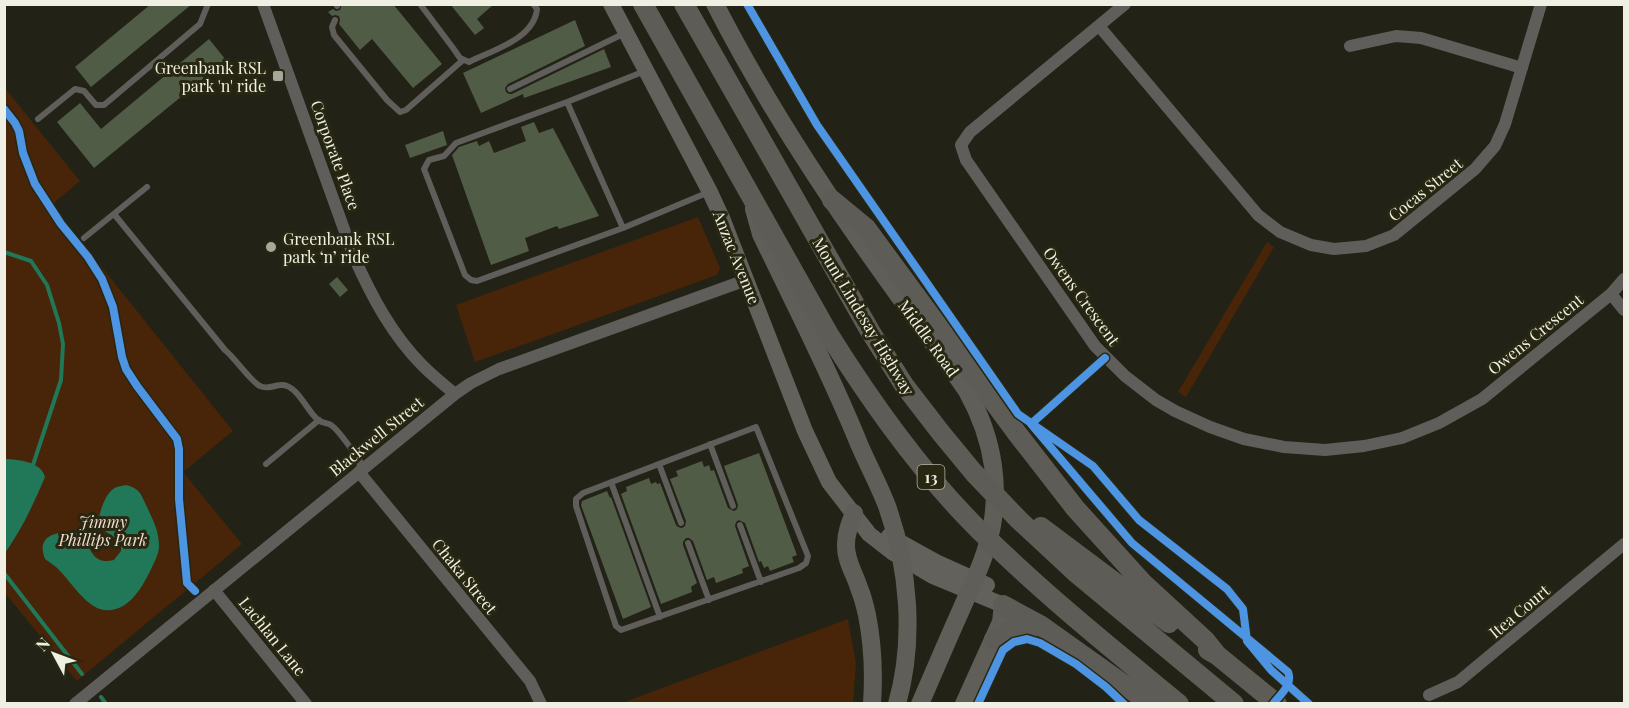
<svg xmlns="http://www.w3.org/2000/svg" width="1629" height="708" viewBox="0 0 1629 708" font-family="'Playfair Display',serif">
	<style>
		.green { fill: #482508 }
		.water { fill: #217859 }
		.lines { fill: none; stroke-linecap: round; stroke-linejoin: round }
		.stream { stroke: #217859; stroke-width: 4 }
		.building { fill: #515c47 }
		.service { stroke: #605e5a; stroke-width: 6 }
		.minor { stroke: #605e5a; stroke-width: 12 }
		.secondary { stroke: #63615b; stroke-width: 16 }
		.primary { stroke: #605e58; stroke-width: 18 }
		.trunk { stroke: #5e5c56; stroke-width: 20 }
		.cycleway-casing { stroke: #272712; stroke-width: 11 }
		.cycleway { stroke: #4d94e3; stroke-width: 8 }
		.poi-dot { fill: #a7a89c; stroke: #272712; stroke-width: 2 }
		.labels { text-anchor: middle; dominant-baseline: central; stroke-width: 6; stroke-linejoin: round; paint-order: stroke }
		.shield { fill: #272712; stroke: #b3b4a4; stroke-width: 1.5 }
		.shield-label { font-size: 15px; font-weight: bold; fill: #eff0e3 }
		.poi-label { font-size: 16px; fill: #eff0e3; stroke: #272712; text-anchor: end }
		.street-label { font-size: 16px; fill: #eff0e3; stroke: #272712 }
		.park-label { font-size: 16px; font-style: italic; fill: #f4ddcf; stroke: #272712 }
	</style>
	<rect width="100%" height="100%" fill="#222217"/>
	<!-- green -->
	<path class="green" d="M4 87 80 181 52 205 233 431 183 472 242 544 77 681 5 593Z
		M698 217 720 268 717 275 475 362 456 305Z
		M1267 242 1274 247 1186 397 1178 392Z
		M848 619 856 664 853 703H622Z"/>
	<!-- water -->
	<path class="water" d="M7 459C21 460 41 462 45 477 33 505 23 527 5 553L4 460Z
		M126 485C141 489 141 495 147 507 153 520 159 531 159 546 159 553 155 561 152 567 143 586 129 613 104 610 87 608 71 582 60 571 56 566 50 563 45 559 34 532 64 529 83 535 91 551 94 565 114 560L121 551V542L105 531 98 522C100 512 104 497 112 490 116 486 122 486 126 485Z"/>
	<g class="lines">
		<!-- stream -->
		<path class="stream" d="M4 252 31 261 47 285 59 323 63 344 61 380 32 468
			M4 573 82 674
			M101 697 106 704"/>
	</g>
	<!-- building -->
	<path class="building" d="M151 4H192L91 87 75 67Z
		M342 4H393L442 64 413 88 372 39 360 50 339 24 340 20 339 16 335 15 332 16 328 12 333 9 336 11 340 10Z
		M450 4H494L477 19 484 28 475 35Z
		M575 20 585 46 508 84 505 88 506 92 509 94H512L604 49 611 67 524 98 523 94 481 113 463 73Z
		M209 39 226 60 94 168 57 122 80 103 101 129Z
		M534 122 539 133 553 128 599 216 559 229 557 226 525 238 529 251 491 265 452 155 459 147 477 141 479 146 489 141 494 153 526 141 521 127Z
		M443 131 447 145 410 158 405 145Z
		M337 277 348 290 340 297 329 284Z
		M759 453 797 555 792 557 794 562 770 571 768 566 764 568 761 561 759 562 745 523 739 520 736 522 735 526 749 566 742 569 743 573 716 583 714 577 707 580 693 541 689 538H686L683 542V545L697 583 691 587 692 592 661 604 621 494 627 491 626 487 649 478 651 484 656 482 657 484 660 483 676 525 678 527 682 528 685 526 686 521 670 479 678 476 676 471 702 461 704 467 709 465 711 471 714 470 728 508 734 511 737 509 738 505 724 466Z
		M607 491 610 498 611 497 651 607 623 619 581 505 582 501Z"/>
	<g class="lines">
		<!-- service -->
		<path class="service" d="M336 4 337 6
			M420 4 453 48 460 58 469 62C493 50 534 39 537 9L533 4
			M335 20 332 27 334 35 387 100 400 112 406 110 463 60
			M645 71 567 102 456 143 444 156 429 160 424 169 465 275 471 280 477 281 623 228 709 192
			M510 89 625 33
			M567 102 623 228
			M38 119 75 89 84 91 96 105H104L200 24 208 4
			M114 214 225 350C236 359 250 381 260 386 269 391 278 382 287 386 300 391 308 412 318 420 322 423 327 423 331 425 339 430 354 453 360 461L359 471
			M84 238 147 187
			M756 427 808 556 806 563 799 568 621 630 616 626 576 506V499L583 493Z
			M710 444 733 506
			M266 464 319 420
			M659 464 681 523
			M611 482 660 617
			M740 525 761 582
			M688 543 709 600"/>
		<!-- minor -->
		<path class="minor" d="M263 4 354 257C372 297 392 335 423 366 433 376 444 385 455 394
			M1125 4 970 132 961 145 966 160 1095 346 1125 376 1156 400 1175 411 1210 427 1244 439 1284 447 1325 450 1364 446 1402 438 1439 423 1482 399 1611 294 1624 279
			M1099 26 1258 215 1280 232 1311 245 1334 249 1366 246 1394 235 1475 169 1495 146 1505 124 1541 4
			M1350 46 1396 36 1421 38 1522 68
			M1611 294 1624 310
			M359 472 530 681 541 704
			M214 590 306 704
			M1429 695 1458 682 1624 544
			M75 704 455 394 471 383 499 369 746 280"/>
		<!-- secondary -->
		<path class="secondary" d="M611 4 710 192 722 218 805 431 829 482 869 534 892 552 933 576 1003 605
			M889 536 936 562 987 585"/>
		<!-- primary -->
		<path class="primary" d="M715 4C762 96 819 184 879 268 908 309 938 349 967 391 994 439 1003 493 987 546 981 568 970 589 961 610 947 641 934 672 920 704
			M754 209 761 234C794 303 830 372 859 444 868 465 879 485 887 506 909 568 915 640 897 704
			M854 513C850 523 846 533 846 544 845 560 855 574 859 588 863 597 865 606 867 615 873 645 874 674 872 704
			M964 704 1001 622 1003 605"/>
		<!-- trunk -->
		<path class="trunk" d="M643 4 828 333C871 402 919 470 977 528 1040 591 1110 647 1179 704
			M684 4 870 331 904 385 941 433 974 473 1019 520 1075 572 1234 704
			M832 200 866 228 1016 432 1075 508 1142 582 1205 640 1217 655
			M1041 527 1169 623
			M1003 605 1040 625 1151 704
			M994 639 1013 630 1030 628 1040 625
			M1208 650 1217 655 1277 704"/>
		<defs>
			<path id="cycleway" d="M747 4 817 125 1018 414 1093 466 1139 520 1227 589 1243 609 1247 641 1271 670 1309 704
				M4 109 15 123 19 131 23 153 35 184 61 224 88 257 102 279 113 307 122 357 126 369 137 386 177 439 179 449V499L187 583 195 591
				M1105 358 1031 424 1132 543 1288 672C1293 684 1281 694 1273 704
				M978 704 1003 650 1014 642 1027 639 1040 643 1076 664 1106 687 1124 704"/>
		</defs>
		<!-- cycleway casing -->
		<use href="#cycleway" class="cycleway-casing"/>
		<!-- cycleway -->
		<use href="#cycleway" class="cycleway"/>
	</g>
	<!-- markers -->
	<g class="poi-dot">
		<rect x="272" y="70" width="12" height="12" rx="3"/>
		<circle cx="271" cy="247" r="6"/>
	</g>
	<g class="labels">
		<!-- shield labels -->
		<rect class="shield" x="917.5" y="465" width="27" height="24" rx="4.5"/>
		<g class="shield-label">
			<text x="931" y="477">13</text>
		</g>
		<!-- poi labels -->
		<g class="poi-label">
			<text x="266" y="67">Greenbank RSL<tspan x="266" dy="18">park 'n' ride</tspan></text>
			<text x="283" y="238" text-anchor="start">Greenbank RSL<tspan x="283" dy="18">park ‘n’ ride</tspan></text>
		</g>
		<!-- street labels -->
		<g class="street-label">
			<text transform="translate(336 155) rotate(70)">Corporate Place</text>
			<text transform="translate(1425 189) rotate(-39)">Cocas Street</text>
			<text transform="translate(737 257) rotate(68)">Anzac Avenue</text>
			<text transform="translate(1082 296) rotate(54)">Owens Crescent</text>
			<text transform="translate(864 316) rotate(59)">Mount Lindesay Highway</text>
			<text transform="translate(1535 334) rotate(-39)">Owens Crescent</text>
			<text transform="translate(929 338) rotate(54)">Middle Road</text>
			<text transform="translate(376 436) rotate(-39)">Blackwell Street</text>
			<text transform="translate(465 576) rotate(51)">Chaka Street</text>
			<text transform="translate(1519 611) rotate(-40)">Itea Court</text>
			<text transform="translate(273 636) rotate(51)">Lachlan Lane</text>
		</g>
		<!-- park labels -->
		<g class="park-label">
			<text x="103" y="521">Jimmy<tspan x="103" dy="18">Phillips Park</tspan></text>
		</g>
	</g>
	<!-- border -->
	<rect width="1629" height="708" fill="none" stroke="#eff0e3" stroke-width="12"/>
	<!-- north arrow -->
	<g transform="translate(54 654) rotate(311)" stroke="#272712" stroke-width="4.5" paint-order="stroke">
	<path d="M0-4.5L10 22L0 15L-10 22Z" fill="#eff0e3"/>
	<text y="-9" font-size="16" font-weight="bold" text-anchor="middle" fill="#eff0e3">N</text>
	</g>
</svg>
